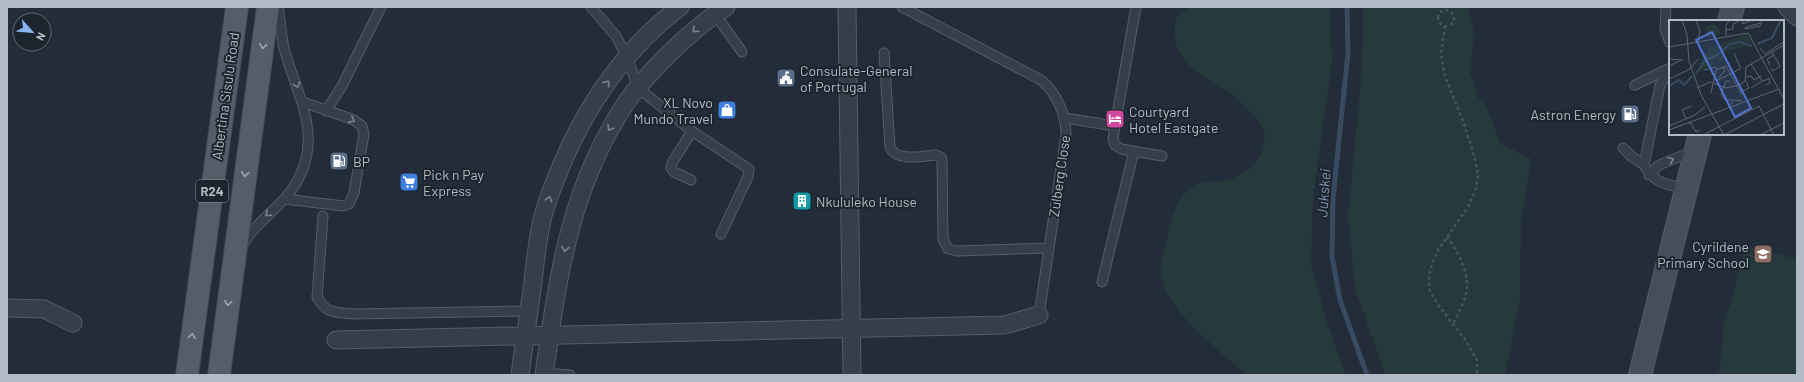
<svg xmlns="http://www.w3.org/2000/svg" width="1804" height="382" viewBox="0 0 1804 382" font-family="Barlow,sans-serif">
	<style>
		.green { fill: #263a3b }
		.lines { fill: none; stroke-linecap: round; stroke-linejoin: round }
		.stream { stroke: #394b61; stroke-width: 5 }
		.lane-casing { stroke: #555d67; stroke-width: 11 }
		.street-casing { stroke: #555d67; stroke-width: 19 }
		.secondary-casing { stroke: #555d67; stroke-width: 24 }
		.primary-casing { stroke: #404852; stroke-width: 24 }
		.path { stroke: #455759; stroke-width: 2.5; stroke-dasharray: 3 3; stroke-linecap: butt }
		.lane { stroke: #363f49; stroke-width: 9 }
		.street { stroke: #363f49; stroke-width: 17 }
		.secondary { stroke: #454e5c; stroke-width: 22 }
		.primary { stroke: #545e69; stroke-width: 22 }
		.oneway { stroke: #7a838d }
		.oneway2 { stroke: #9fa8b3 }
		.labels { text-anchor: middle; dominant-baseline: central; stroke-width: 4; stroke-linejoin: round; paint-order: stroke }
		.shield { fill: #1c242e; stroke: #858d98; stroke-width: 1 }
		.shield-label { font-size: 13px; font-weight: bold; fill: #b2bac5 }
		.poi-label { font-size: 14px; fill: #b2bac5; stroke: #1c242e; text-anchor: start }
		.street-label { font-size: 14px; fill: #b2bac5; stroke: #1c242e }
		.water-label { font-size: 15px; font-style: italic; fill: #7b91ab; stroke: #1c242e }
		.inset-river { fill: none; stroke: #394b61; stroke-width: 2 }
		.inset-road { fill: none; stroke: #5c6571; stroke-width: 1 }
		.view { fill: #5174d1; fill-opacity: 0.15; stroke: #5174d1; stroke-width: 2 }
		.inset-edge { fill: none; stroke: #b2bac5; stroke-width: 2 }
	</style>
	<rect width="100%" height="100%" fill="#232d39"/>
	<!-- green -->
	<path class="green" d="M1190 7H1330L1332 62 1313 198 1311 264 1328 326 1346 375H1248C1223 354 1169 313 1162 279 1159 264 1165 250 1168 235 1172 217 1176 198 1192 187 1204 179 1211 184 1224 181 1240 177 1254 168 1261 153 1263 147 1266 137 1264 130 1261 123 1256 118 1251 113 1244 106 1237 98 1229 92 1199 72 1168 62 1176 18Z
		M1363 7H1468L1474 33 1470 72 1479 99 1485 103 1500 143 1531 159 1521 220 1520 298 1505 375H1385L1355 288 1348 216 1362 70Z
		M1745 246 1797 259V375H1718L1720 368 1724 325 1732 298Z"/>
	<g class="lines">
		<!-- stream -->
		<path class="stream" d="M1347 7 1348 53 1333 198 1332 256 1340 300 1367 375"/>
		<defs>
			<path id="lane" d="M591 7 616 36 627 57 638 88 692 131 749 169 748 177 721 234
				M902 7 1041 80C1057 93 1066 115 1066 135L1039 315
				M1666 7 1665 29 1670 43
				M715 14 742 52
				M884 53 890 147C896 162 923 156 936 155L941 157 942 161 943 239 948 249 957 251 1049 248
				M1670 68 1660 85 1644 165C1654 184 1667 184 1686 189
				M1635 85 1668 69
				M326 111 342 86 381 7
				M1065 118 1115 126 1136 7
				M1115 126 1113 139 1115 145 1121 149 1162 156
				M1623 148 1631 156 1644 165
				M1649 175 1659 165 1694 151
				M691 180 674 172 671 168 672 163 692 131
				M284 199 344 206 349 204 354 193 364 134 362 126 354 120 303 102
				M323 216 317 297C327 314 334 312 353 314L529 311
				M243 245C255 222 279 209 293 188 325 140 299 100 285 52 281 38 281 22 278 7
				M1102 282 1134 151
				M545 373 570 375"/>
			<path id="street" d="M847 7 852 375
				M1787 7 1797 17
				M7 308 44 309 73 323
				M336 340 1005 325 1039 315
				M520 375C524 344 529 313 533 282 535 263 537 244 541 225 544 208 551 192 557 176 583 111 623 50 680 7
				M544 375C558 276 570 185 628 100 636 88 647 77 657 66 678 44 701 23 726 7"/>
			<path id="secondary" d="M1729 21 1733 7
				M1640 375 1700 134"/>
			<path id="primary" d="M187 375 237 7
				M219 375 268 7"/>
		</defs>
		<!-- lane casing -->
		<use href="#lane" class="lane-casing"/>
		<!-- street casing -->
		<use href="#street" class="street-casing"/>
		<!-- secondary casing -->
		<use href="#secondary" class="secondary-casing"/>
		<!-- primary casing -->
		<use href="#primary" class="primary-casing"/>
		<!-- path -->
		<path class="path" d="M1438 18a8 8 0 1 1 16 0a8 8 0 1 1-16 0Z
			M1445 26 1441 54 1445 76 1464 124 1474 155 1478 174 1476 188 1468 207 1438 250 1433 261 1429 276 1430 292 1439 306 1466 341 1477 360V375
			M1447 237C1457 250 1467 268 1467 286 1467 299 1458 313 1453 324"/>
		<!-- lane -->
		<use href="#lane" class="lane"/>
		<!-- street -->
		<use href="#street" class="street"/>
		<!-- secondary -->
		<use href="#secondary" class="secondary"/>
		<!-- primary -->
		<use href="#primary" class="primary"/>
	</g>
	<!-- one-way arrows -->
	<defs><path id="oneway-chevron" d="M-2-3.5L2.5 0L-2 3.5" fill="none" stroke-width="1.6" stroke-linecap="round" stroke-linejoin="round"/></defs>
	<g class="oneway">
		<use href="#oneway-chevron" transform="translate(695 30) rotate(138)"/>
		<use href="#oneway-chevron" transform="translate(607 83) rotate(-55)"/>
		<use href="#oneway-chevron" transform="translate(297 85) rotate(70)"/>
		<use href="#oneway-chevron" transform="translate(352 120) rotate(29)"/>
		<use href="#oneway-chevron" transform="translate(610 128) rotate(121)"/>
		<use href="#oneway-chevron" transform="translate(1671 160) rotate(-21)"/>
		<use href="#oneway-chevron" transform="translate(549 199) rotate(-73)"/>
		<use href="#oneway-chevron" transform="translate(268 214) rotate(137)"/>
		<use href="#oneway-chevron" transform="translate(565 249) rotate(101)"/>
	</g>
	<g class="oneway2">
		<use href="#oneway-chevron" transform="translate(263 46) rotate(98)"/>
		<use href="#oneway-chevron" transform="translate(245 174) rotate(98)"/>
		<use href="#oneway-chevron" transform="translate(228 303) rotate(98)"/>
		<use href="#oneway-chevron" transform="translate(192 336) rotate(-82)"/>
	</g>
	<!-- icons -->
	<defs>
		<symbol id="civic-square" viewBox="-11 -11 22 22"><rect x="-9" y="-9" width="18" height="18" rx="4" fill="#5c6f8a" stroke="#1c242e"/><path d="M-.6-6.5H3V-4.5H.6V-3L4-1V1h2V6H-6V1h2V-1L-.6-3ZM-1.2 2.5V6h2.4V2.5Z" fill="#fff"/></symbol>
		<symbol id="shop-square" viewBox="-11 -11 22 22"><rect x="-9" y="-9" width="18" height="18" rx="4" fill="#3f7fe0" stroke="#1c242e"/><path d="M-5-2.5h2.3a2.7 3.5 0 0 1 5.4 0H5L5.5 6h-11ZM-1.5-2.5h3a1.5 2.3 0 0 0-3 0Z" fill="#fff"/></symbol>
		<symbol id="fuel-square" viewBox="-11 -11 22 22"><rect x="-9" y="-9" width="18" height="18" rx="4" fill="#5c6f8a" stroke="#1c242e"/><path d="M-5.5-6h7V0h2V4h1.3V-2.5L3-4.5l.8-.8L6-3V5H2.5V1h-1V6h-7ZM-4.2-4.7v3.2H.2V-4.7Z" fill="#fff"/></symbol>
		<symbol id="hotel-square" viewBox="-11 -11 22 22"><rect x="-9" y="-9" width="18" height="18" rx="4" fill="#d1479c" stroke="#1c242e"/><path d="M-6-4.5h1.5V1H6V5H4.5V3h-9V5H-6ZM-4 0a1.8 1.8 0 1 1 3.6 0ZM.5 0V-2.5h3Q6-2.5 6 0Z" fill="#fff"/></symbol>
		<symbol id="supermarket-square" viewBox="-11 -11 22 22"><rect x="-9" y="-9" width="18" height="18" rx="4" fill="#3f7fe0" stroke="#1c242e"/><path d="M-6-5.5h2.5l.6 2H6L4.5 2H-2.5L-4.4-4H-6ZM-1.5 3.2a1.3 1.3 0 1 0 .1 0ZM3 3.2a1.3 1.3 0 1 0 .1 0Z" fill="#fff"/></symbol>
		<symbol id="building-square" viewBox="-11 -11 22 22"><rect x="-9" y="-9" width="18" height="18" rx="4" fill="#0f9aa8" stroke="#1c242e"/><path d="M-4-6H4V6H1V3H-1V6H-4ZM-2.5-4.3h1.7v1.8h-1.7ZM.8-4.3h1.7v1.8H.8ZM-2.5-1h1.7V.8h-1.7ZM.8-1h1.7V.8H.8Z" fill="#fff"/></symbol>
		<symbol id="school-square" viewBox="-11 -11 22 22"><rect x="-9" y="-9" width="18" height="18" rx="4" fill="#8d6e63" stroke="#1c242e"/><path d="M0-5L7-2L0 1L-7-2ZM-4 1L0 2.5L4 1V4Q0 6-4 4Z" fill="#fff"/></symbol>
	</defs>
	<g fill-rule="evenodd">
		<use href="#civic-square" x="775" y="67" width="22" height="22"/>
		<use href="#shop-square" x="716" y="99" width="22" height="22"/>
		<use href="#fuel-square" x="1619" y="103" width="22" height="22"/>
		<use href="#hotel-square" x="1104" y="108" width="22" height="22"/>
		<use href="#fuel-square" x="328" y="150" width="22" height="22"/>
		<use href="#supermarket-square" x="398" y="171" width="22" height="22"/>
		<use href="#building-square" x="791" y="190" width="22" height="22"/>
		<use href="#school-square" x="1752" y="243" width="22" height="22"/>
	</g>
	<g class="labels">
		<!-- shield labels -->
		<rect class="shield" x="196" y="180" width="32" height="22" rx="3"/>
		<g class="shield-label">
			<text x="212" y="191">R24</text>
		</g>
		<!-- poi labels -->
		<g class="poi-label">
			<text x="800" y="70">Consulate-General<tspan x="800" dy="16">of Portugal</tspan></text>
			<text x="713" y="102" text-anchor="end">XL Novo<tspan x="713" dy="16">Mundo Travel</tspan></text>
			<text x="1129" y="111">Courtyard<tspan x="1129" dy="16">Hotel Eastgate</tspan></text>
			<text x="1616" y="114" text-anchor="end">Astron Energy</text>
			<text x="353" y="161">BP</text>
			<text x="423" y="174">Pick n Pay<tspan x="423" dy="16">Express</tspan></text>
			<text x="816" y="201">Nkululeko House</text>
			<text x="1749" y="246" text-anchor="end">Cyrildene<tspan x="1749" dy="16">Primary School</tspan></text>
		</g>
		<!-- street labels -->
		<g class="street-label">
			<text transform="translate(225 96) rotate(-82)">Albertina Sisulu Road</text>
			<text transform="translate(1059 176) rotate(-82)">Zulberg Close</text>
		</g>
		<!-- water labels -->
		<g class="water-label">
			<text transform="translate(1323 193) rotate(-86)">Jukskei</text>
		</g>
	</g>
	<!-- overview -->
	<g transform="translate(1669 20)">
		<rect width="115" height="115" fill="#232d39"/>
		<path d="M45 4 53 14 39 17 37 11 32 8ZM77 14 83 23 73 21 60 23 28 48 40 28ZM72 23 79 26 57 31 53 41 45 40 43 46 28 53 37 41 49 35 61 25Z" fill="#263a3b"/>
		<path class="inset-river" d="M88 24 103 18 112 0M27 53 37 40 48 35 61 24 71 22 83 26M0 66 10 60 15 65 23 56"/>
		<path class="inset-road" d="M13 0 18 15 20 41 32 75 55 115M27 0 31 11 28 23M74 0 73 4 84 0M76 9 91 6 93 0M76 9 77 7 92 3M57 10 64 9V4L70 1M57 16V5L61 0M0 27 79 13 115 79M91 28 96 34 115 22M103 32 111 46M65 33 72 49M0 39 12 40M82 44 93 61M101 45 98 39 105 35M0 46 14 39M102 48 104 51 111 46M35 50 47 47 48 49M77 57 82 56 85 60 92 56M49 58 56 51 54 47M0 59 21 49 29 39M47 61 71 49M61 61H57L52 75 56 80H64M95 61 100 58 101 63 97 65M28 68 41 62 57 68 71 65 76 61 77 47 115 25M82 68 95 60M72 69 74 71 80 68 77 61M42 73 47 50 57 46 73 75M59 86 66 80 73 81M17 99 13 90 23 86M20 104 22 103 27 112 31 110M0 106 26 95 36 87M0 110 110 69M34 115 90 86 105 115M55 115 115 84M91 115 115 103"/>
		<path class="view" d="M43 12 82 88 66 97 27 20Z"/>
		<rect width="115" height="115" class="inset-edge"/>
	</g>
	<!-- border -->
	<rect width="1804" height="382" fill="none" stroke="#b2bac5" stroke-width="16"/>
	<!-- north arrow -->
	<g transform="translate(32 32) rotate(117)"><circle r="19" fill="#1c242e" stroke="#58606a"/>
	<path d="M0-3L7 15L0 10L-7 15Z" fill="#8ab5f1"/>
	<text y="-6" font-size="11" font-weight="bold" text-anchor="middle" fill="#b2bac5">N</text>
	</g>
</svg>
